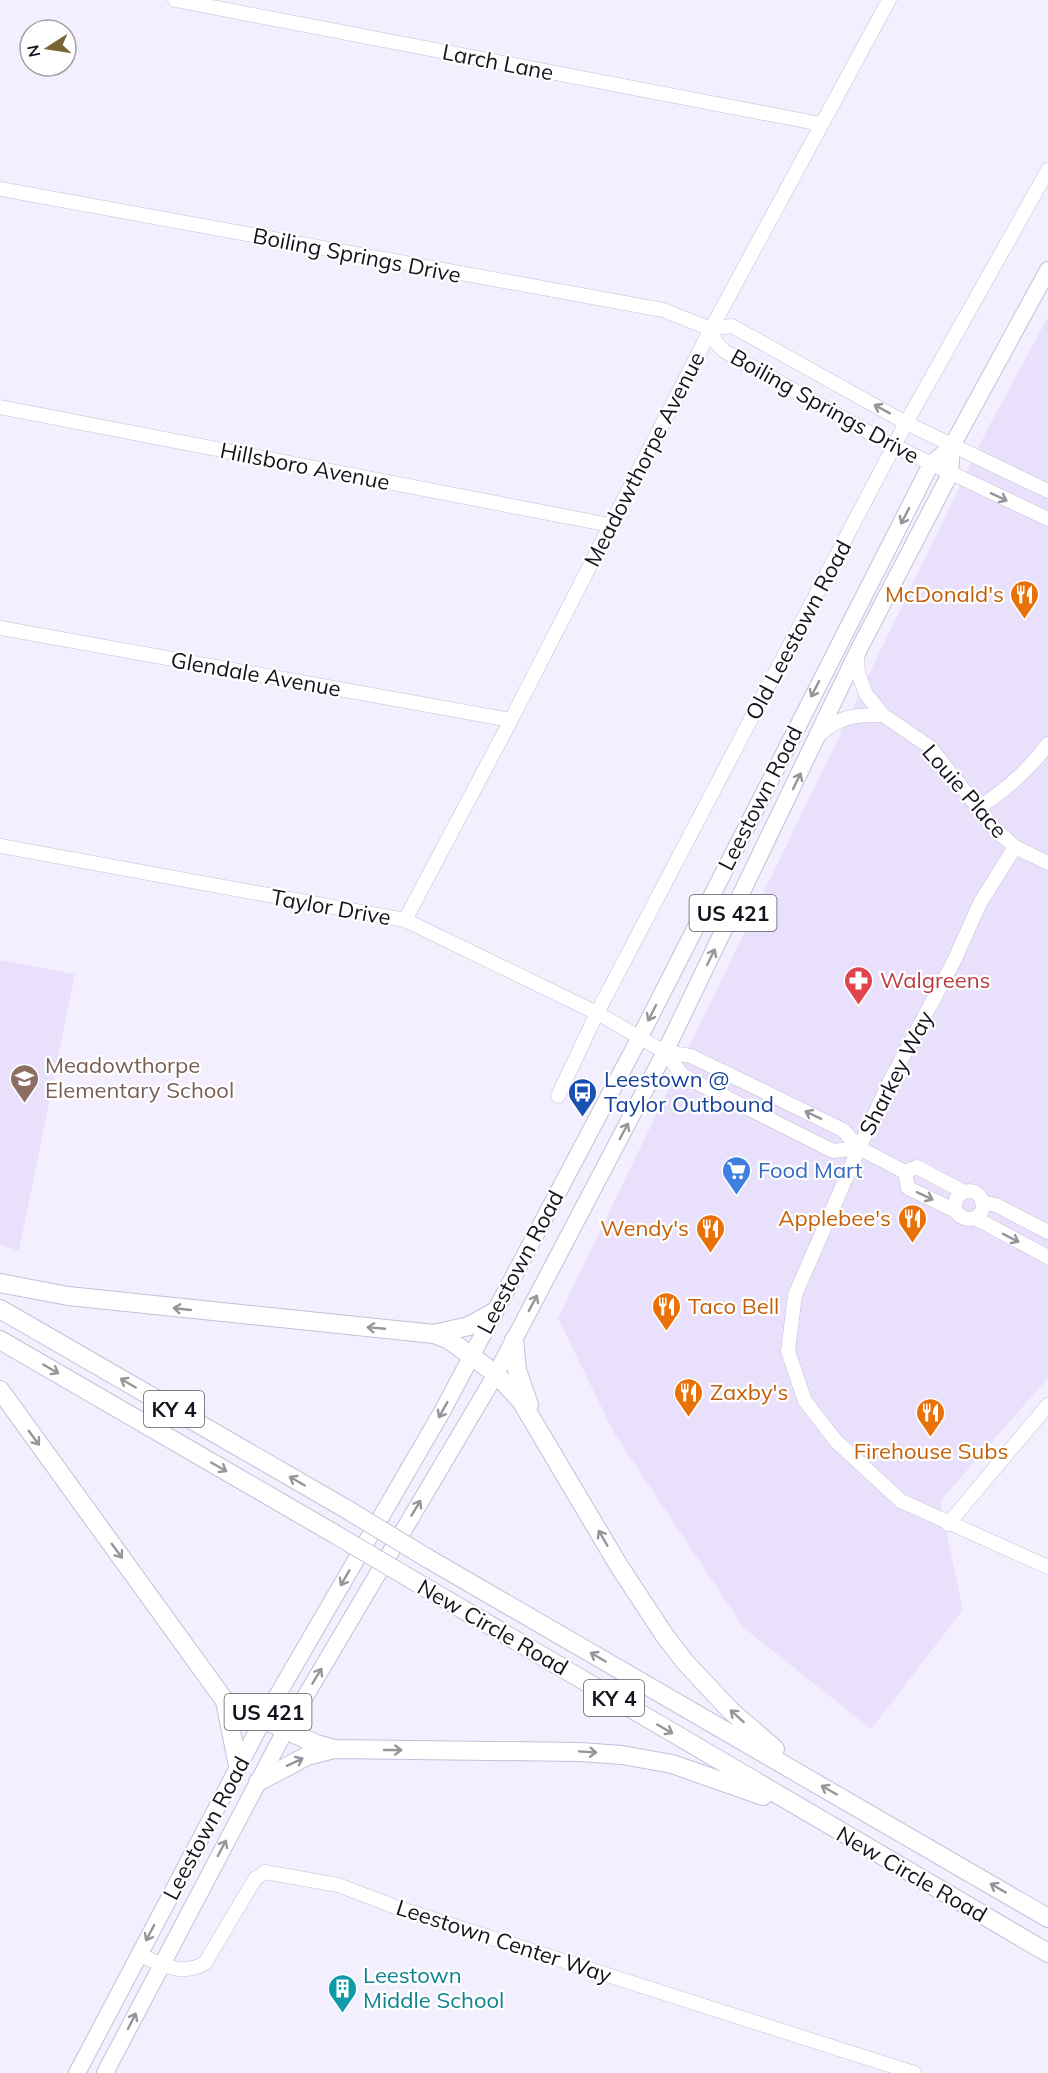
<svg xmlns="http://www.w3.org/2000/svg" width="1048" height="2073" viewBox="0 0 1048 2073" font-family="Mulish,sans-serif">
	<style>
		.built { fill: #e9e1fc }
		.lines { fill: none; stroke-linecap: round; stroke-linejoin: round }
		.minor-casing { stroke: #c6bfd8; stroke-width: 15 }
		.major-casing { stroke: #c6bfd8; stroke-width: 18 }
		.highway-casing { stroke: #c6bfd8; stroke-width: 20 }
		.minor { stroke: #fff; stroke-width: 14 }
		.major { stroke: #fff; stroke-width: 16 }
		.highway { stroke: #fff; stroke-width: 18 }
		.highway-bridge-casing { stroke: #c6bfd8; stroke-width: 20; stroke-linecap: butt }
		.highway-bridge { stroke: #fff; stroke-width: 18 }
		.oneway { stroke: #969599 }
		.labels { text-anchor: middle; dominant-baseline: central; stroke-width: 4.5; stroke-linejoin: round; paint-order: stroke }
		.shield { fill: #fff; stroke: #5c5a60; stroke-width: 1.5 }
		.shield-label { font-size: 21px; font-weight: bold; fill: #16131c }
		.street-label { font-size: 22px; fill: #16131c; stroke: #fff }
		.food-label { font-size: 22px; fill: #c56008; stroke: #fff; text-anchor: end }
		.health-label { font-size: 22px; fill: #be3a42; stroke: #fff; text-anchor: start }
		.education-label { font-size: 22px; fill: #785e54; stroke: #fff; text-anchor: start }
		.transit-label { font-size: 22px; fill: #164399; stroke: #fff; text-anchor: start }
		.shop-label { font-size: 22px; fill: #366cbe; stroke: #fff; text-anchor: start }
		.culture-label { font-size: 22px; fill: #0d838f; stroke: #fff; text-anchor: start }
	</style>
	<rect width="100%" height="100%" fill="#f3effe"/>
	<!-- built -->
	<path class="built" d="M1048 317V1378L940 1501 963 1610 871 1729 744 1628 614 1433 558 1318 988 428Z
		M0 960 75 974 19 1251 0 1244Z"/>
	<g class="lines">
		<defs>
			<path id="minor" d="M175 0 821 124
				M0 189 663 310 711 329 732 326 906 423 1048 491
				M711 329 715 341 724 351 882 440 1048 519
				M0 407 610 525
				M0 628 511 720
				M857 653 858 673 866 694 883 715 930 747 994 828 1015 847 1048 863
				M820 734C842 715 855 715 883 715
				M978 808C1006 790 1028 771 1048 744
				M0 846 405 920 597 1013 665 1052
				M1015 847 980 903 954 961 891 1079 859 1148 795 1295 788 1351 805 1401 836 1441 901 1501 1048 1567
				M405 920 511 720 711 329 889 0
				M558 1096 597 1013 906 423 1048 170
				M859 1148 833 1151 682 1075 665 1052 691 1056 843 1130 859 1148 905 1172 917 1167 964 1192
				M905 1172 908 1188 956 1211
				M955 1205a14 14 0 1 1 28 0a14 14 0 1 1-28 0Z
				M982 1202 996 1205 1048 1232
				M975 1218 1048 1257
				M948 1524 1048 1405
				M139 1955C163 1964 181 1977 205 1963L255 1879 265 1872 338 1885 401 1909 914 2073"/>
			<path id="major" d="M77 2073 263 1720 443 1410 640 1037 931 464 952 446 1048 270
				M105 2073 286 1729 496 1374 665 1052 857 653 950 474 952 446"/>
			<path id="highway" d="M0 1283 68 1296 434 1334 469 1326 494 1312
				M0 1309 348 1510
				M434 1334 449 1340 496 1374 521 1401 619 1566 665 1636 685 1662 731 1711 775 1749
				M0 1340 333 1533
				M514 1340 517 1370 529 1405
				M0 1390 225 1701 316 1744 334 1749
				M427 1558 1048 1918
				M416 1582 1048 1953
				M225 1701 238 1766
				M258 1782 307 1756 334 1749 580 1752 622 1755 672 1764 763 1796"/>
		</defs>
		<!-- minor casing -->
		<use href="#minor" class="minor-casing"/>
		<!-- major casing -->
		<use href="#major" class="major-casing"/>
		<!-- highway casing -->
		<use href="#highway" class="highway-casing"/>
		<!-- minor -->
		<use href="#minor" class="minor"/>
		<!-- major -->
		<use href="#major" class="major"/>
		<!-- highway -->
		<use href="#highway" class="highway"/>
		<defs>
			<path id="highway-bridge" d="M348 1510 427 1558
				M333 1533 416 1582"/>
		</defs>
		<!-- highway-bridge casing -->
		<use href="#highway-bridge" class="highway-bridge-casing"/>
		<!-- highway-bridge -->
		<use href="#highway-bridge" class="highway-bridge"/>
	</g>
	<!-- one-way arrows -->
	<defs><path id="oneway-shaft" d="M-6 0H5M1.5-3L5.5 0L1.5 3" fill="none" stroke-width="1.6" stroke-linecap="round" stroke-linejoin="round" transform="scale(1.5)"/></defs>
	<g class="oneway">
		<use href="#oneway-shaft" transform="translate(882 409) rotate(-151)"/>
		<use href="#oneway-shaft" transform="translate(999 497) rotate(25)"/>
		<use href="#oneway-shaft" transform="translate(905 516) rotate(117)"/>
		<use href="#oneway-shaft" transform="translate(815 689) rotate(117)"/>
		<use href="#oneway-shaft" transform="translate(797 781) rotate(-64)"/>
		<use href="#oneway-shaft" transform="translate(711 957) rotate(-64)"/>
		<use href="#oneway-shaft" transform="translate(652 1013) rotate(117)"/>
		<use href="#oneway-shaft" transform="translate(813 1115) rotate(-154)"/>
		<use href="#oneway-shaft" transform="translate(624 1131) rotate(-62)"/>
		<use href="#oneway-shaft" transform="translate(925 1196) rotate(25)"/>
		<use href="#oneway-shaft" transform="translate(1011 1238) rotate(27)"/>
		<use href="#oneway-shaft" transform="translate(533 1303) rotate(-62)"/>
		<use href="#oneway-shaft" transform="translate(182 1309) rotate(-174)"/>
		<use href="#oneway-shaft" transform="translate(376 1328) rotate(-175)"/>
		<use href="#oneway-shaft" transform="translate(51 1369) rotate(30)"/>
		<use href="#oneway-shaft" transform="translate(128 1383) rotate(-150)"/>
		<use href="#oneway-shaft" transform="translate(443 1410) rotate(119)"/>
		<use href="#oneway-shaft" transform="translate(34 1438) rotate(54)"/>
		<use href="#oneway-shaft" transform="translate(219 1467) rotate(30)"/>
		<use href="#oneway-shaft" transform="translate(297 1481) rotate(-150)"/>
		<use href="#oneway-shaft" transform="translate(416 1508) rotate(-59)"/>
		<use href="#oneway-shaft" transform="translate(603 1538) rotate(-120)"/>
		<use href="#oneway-shaft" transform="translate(117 1551) rotate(54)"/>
		<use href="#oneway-shaft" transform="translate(345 1578) rotate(120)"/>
		<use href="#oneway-shaft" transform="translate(598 1657) rotate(-150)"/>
		<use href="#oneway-shaft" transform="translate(317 1676) rotate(-59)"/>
		<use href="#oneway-shaft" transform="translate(737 1716) rotate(-138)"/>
		<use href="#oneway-shaft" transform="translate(665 1729) rotate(30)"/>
		<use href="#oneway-shaft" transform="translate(393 1750)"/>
		<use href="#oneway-shaft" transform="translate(588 1752) rotate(4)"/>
		<use href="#oneway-shaft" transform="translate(295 1762) rotate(-25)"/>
		<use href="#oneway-shaft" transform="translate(829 1790) rotate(-150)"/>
		<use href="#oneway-shaft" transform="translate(222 1848) rotate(-62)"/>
		<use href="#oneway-shaft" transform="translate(998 1888) rotate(-150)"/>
		<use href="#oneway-shaft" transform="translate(150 1933) rotate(118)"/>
		<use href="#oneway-shaft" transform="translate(132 2021) rotate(-63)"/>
	</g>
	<!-- icons -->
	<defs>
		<symbol id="restaurant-pin" viewBox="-11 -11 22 30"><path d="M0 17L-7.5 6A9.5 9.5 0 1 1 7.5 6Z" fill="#e8710a" stroke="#fff"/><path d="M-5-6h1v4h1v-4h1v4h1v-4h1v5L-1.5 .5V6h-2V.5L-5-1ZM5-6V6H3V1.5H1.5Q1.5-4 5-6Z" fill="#fff"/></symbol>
		<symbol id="pharmacy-pin" viewBox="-11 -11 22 30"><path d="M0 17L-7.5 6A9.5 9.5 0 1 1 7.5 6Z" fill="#e0444e" stroke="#fff"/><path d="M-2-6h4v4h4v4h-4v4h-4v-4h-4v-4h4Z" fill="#fff"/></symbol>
		<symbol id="school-pin" viewBox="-11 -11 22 30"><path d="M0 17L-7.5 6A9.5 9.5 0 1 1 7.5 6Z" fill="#8d6e63" stroke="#fff"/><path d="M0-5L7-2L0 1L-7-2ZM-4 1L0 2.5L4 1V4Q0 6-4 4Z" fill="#fff"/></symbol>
		<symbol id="bus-pin" viewBox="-11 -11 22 30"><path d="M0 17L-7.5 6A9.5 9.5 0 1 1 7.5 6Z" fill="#1a4fb4" stroke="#fff"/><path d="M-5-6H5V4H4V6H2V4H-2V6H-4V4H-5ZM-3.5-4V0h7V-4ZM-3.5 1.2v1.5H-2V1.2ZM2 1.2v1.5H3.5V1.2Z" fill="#fff"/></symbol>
		<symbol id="supermarket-pin" viewBox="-11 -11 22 30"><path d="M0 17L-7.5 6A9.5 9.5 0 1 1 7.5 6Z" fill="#3f7fe0" stroke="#fff"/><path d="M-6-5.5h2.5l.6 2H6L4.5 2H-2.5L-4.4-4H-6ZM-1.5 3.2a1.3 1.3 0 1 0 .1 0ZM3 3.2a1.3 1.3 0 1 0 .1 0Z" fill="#fff"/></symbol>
		<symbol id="building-pin" viewBox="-11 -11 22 30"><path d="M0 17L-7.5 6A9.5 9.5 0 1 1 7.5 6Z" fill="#0f9aa8" stroke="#fff"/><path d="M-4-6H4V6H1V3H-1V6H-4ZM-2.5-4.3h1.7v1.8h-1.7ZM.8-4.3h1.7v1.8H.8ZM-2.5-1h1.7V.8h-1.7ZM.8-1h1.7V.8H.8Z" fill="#fff"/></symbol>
	</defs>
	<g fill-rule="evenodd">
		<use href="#restaurant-pin" x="1008" y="578" width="33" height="45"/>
		<use href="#pharmacy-pin" x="842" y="964" width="33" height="45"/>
		<use href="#school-pin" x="8" y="1062" width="33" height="45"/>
		<use href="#bus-pin" x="566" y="1076" width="33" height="45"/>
		<use href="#supermarket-pin" x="720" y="1154" width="33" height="45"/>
		<use href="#restaurant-pin" x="896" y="1202" width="33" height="45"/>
		<use href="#restaurant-pin" x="694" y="1212" width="33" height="45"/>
		<use href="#restaurant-pin" x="650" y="1290" width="33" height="45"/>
		<use href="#restaurant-pin" x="672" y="1376" width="33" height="45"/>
		<use href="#restaurant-pin" x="914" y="1396" width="33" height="45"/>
		<use href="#building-pin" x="326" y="1972" width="33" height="45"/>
	</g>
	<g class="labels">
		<!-- shield labels -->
		<g class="shield">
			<rect x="689.5" y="895" width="87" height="36" rx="4.5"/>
			<rect x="144" y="1391" width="60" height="36" rx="4.5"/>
			<rect x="584" y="1680" width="60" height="36" rx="4.5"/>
			<rect x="224.5" y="1694" width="87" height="36" rx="4.5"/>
		</g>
		<g class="shield-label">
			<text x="733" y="913">US 421</text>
			<text x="174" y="1409">KY 4</text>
			<text x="614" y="1698">KY 4</text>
			<text x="268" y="1712">US 421</text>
		</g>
		<!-- street labels -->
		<g class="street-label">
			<text transform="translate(498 62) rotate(11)">Larch Lane</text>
			<text transform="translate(357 255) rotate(11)">Boiling Springs Drive</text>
			<text transform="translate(825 406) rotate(29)">Boiling Springs Drive</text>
			<text transform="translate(644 459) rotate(-63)">Meadowthorpe Avenue</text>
			<text transform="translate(305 466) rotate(11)">Hillsboro Avenue</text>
			<text transform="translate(798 630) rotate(-62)">Old Leestown Road</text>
			<text transform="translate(256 674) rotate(10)">Glendale Avenue</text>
			<text transform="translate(965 791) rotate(49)">Louie Place</text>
			<text transform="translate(760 798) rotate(-63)">Leestown Road</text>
			<text transform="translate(331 907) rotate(10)">Taylor Drive</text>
			<text transform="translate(896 1073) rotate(-63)">Sharkey Way</text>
			<text transform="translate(520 1262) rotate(-62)">Leestown Road</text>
			<text transform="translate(493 1627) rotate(30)">New Circle Road</text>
			<text transform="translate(206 1828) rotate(-62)">Leestown Road</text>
			<text transform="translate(912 1874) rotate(30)">New Circle Road</text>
			<text transform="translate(504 1941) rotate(18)">Leestown Center Way</text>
		</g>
		<!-- food labels -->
		<g class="food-label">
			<text x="1004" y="594">McDonald's</text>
			<text x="891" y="1218">Applebee's</text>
			<text x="689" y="1228">Wendy's</text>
			<text x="688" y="1306" text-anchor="start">Taco Bell</text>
			<text x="710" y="1392" text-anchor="start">Zaxby's</text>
			<text x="931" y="1451" text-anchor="middle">Firehouse Subs</text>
		</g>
		<!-- health labels -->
		<g class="health-label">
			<text x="880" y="980">Walgreens</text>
		</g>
		<!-- education labels -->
		<g class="education-label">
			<text x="45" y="1065">Meadowthorpe<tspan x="45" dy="25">Elementary School</tspan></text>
		</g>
		<!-- transit labels -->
		<g class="transit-label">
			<text x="604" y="1079">Leestown @<tspan x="604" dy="25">Taylor Outbound</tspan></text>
		</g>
		<!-- shop labels -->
		<g class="shop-label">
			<text x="758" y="1170">Food Mart</text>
		</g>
		<!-- culture labels -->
		<g class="culture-label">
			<text x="363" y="1975">Leestown<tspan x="363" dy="25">Middle School</tspan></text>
		</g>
	</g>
	<!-- north arrow -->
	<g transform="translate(48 48) rotate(258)"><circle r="28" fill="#ffffff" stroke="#a2a1a4" stroke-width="1.5"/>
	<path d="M0-4.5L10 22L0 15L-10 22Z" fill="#796533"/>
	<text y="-9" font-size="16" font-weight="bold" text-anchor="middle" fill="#16131c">N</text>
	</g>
</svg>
